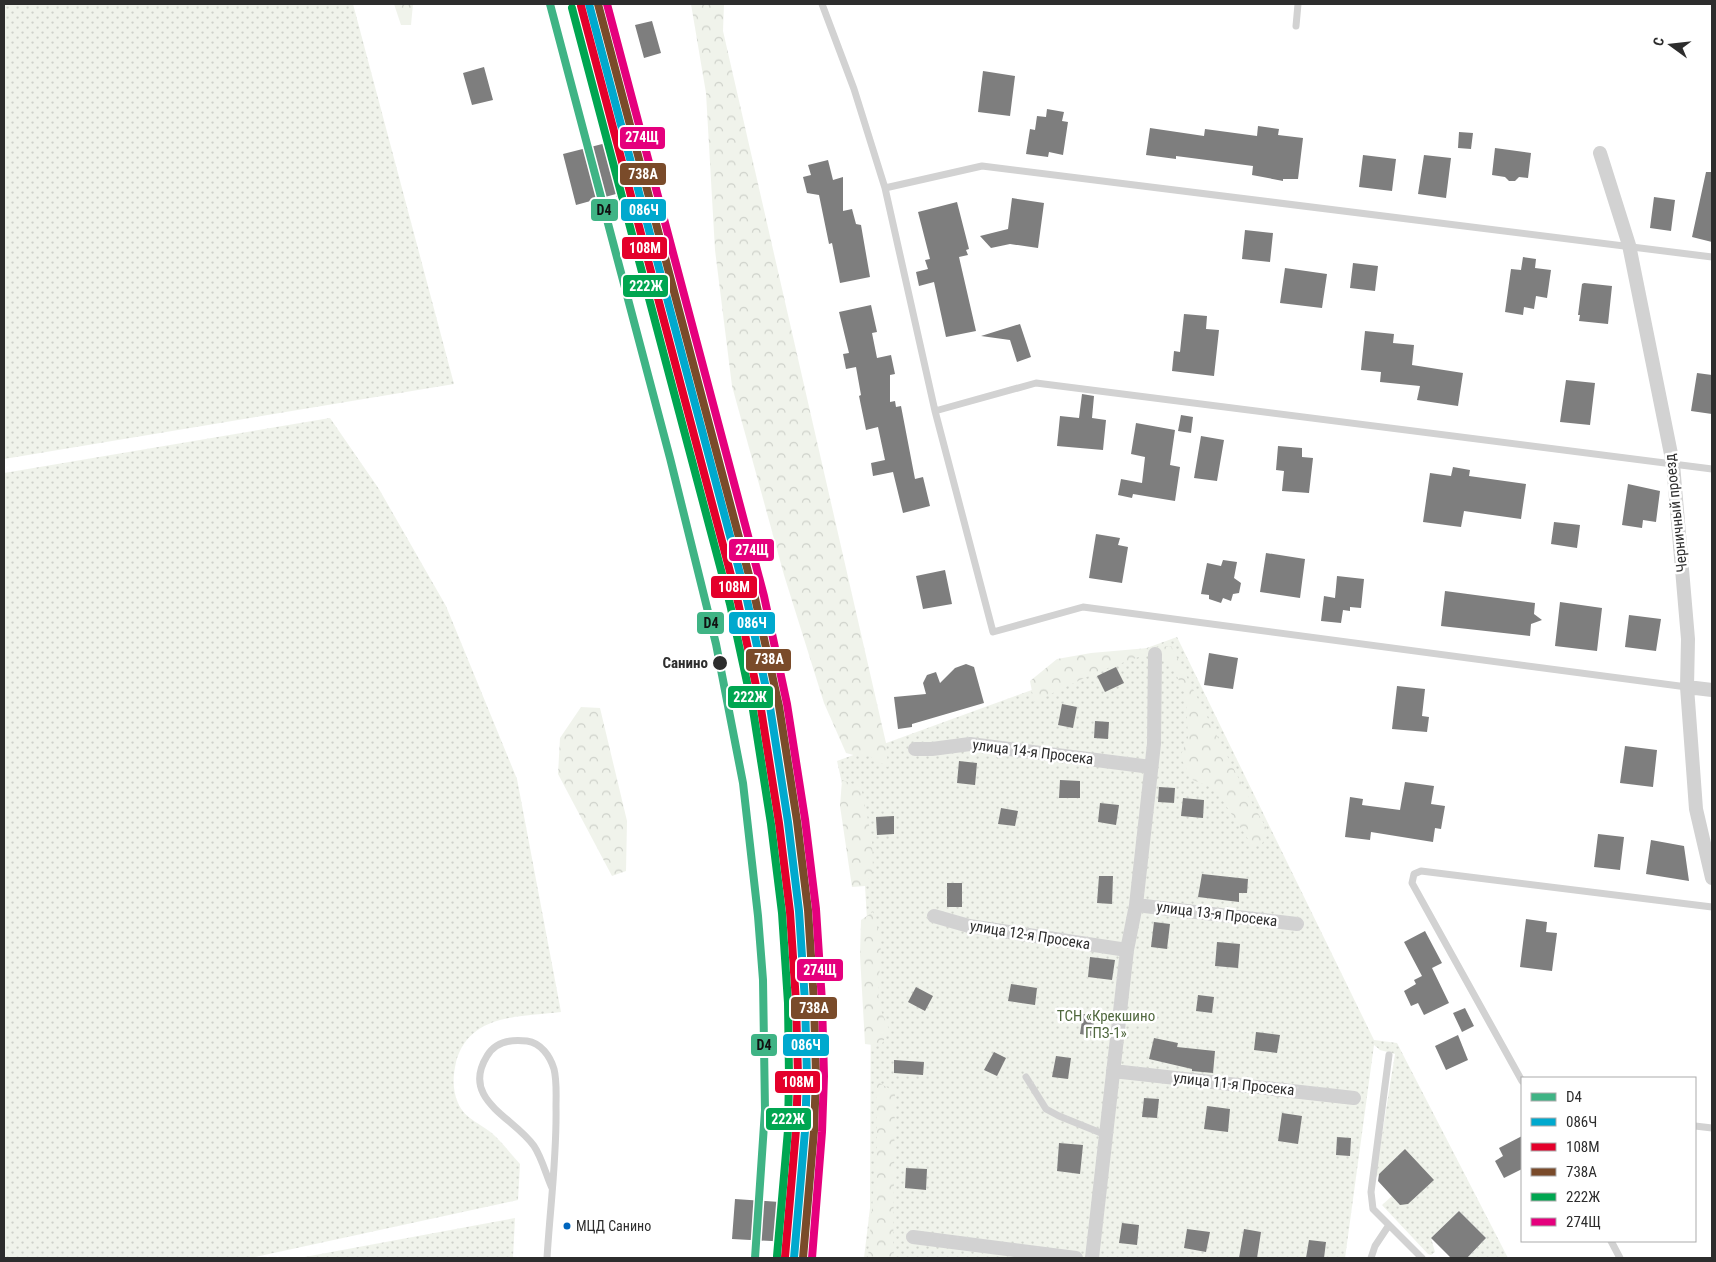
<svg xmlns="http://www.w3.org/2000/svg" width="1716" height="1262" viewBox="0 0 1716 1262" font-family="'Roboto Condensed',sans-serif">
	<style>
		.grass { fill: url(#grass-dots) }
		.forest { fill: url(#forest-crowns) }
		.building { fill: #7e7e7e }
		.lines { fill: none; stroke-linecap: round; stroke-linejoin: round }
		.service { stroke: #d2d2d2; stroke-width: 7 }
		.minor { stroke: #d2d2d2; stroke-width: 14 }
		.rail-1-casing { stroke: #fff; stroke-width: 11 }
		.rail-2-casing { stroke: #fff; stroke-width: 11 }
		.rail-3-casing { stroke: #fff; stroke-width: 11 }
		.rail-4-casing { stroke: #fff; stroke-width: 11 }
		.rail-5-casing { stroke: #fff; stroke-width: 11 }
		.rail-6-casing { stroke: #fff; stroke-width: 11 }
		.rail-1 { stroke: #3fb485; stroke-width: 8 }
		.rail-2 { stroke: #00a9ce; stroke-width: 8 }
		.rail-3 { stroke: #e4002b; stroke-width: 8 }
		.rail-4 { stroke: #7a4b2a; stroke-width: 8 }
		.rail-5 { stroke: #00a651; stroke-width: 8 }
		.rail-6 { stroke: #e5007d; stroke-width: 8 }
		.stop-dot { fill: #2d2d2d; stroke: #fff; stroke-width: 2 }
		.bus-dot { fill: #0065bd; stroke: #fff; stroke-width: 2 }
		.labels { text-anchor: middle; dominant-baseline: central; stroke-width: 5; stroke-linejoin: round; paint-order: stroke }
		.bus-label { font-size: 14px; fill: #2d2d2d; stroke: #fff; text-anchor: start }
		.street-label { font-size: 15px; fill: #2d2d2d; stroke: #fff }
		.stop-label { font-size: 15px; font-weight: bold; fill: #2d2d2d; stroke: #fff; text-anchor: end }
		.park-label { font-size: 15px; fill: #4f673d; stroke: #fff }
		.line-badge { stroke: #fff; stroke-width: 2 }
		.badge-label { font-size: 14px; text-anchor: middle; font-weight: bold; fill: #fff }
		.pale-badge-label { font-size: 14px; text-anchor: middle; font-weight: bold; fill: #111 }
	</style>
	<defs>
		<pattern id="grass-dots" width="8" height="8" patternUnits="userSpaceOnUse" patternTransform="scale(1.25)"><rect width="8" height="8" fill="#f0f3eb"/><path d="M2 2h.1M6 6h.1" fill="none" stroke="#ced1ca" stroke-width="1.8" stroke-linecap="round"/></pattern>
		<pattern id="forest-crowns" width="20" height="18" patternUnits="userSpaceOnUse" patternTransform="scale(1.25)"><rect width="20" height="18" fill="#f0f3eb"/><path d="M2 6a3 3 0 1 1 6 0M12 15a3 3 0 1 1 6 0" fill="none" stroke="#ced1ca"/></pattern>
	</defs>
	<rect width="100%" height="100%" fill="#fff"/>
	<!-- grass -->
	<path class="grass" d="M4 4H353L454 384 4 459Z
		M330 418 379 489 446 606 517 779 561 1012C521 1017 469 1013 456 1062 453 1076 452 1089 458 1103 465 1120 483 1124 495 1136 504 1145 512 1155 520 1164L518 1200 251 1258H4V473Z
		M1177 637 1374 1040 1397 1043 1508 1258H1469L1468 1257 1486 1238 1459 1211 1431 1238 1435 1252 1431 1255 1428 1254 1382 1205 1392 1196 1405 1149 1375 1178 1395 1054 1380 1050 1374 1045 1345 1258H864L870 1208 871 986 865 886 837 761Z
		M515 1218 513 1258H299Z"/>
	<!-- forest -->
	<path class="forest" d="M394 4H413L411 25H401Z
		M691 4H724L723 31 886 743 888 767 869 756 861 757 846 753 824 703 784 575 732 386 715 250 706 93Z
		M1171 646 1242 785 1269 833 1261 845H1252L1215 789 1193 780 1180 757 1188 738 1186 697 1174 669 1158 650 1097 672 1034 702 1030 681 1057 659 1091 653Z
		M581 707 600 708 627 821 626 871 612 876 558 774 560 738Z
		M842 780 861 787 872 839 873 870 865 886 852 887 840 806Z
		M873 912 881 941 878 1004 889 1029 881 1046 865 1044 860 955 861 920Z
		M876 1081 895 1092 893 1258H868L877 1146Z"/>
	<!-- building -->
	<path class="building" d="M652 21 661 53 644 58 635 25Z
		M484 67 493 100 472 105 463 73Z
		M983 71 1015 76 1010 116 978 112Z
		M1047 109 1064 112 1062 121 1068 122 1063 155 1049 152 1048 157 1026 154 1030 129 1035 130 1037 116 1046 117Z
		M1258 126 1279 129 1278 135 1303 138 1298 179H1283V181L1252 175 1253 166 1176 156V159L1146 155 1150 128 1204 136 1205 129 1257 136Z
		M1459 132 1473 133 1471 149 1458 148Z
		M618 140 632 192 616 197V194L576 205 563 154Z
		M1495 148 1531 153 1528 178 1519 177 1515 181H1509L1505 177 1492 175Z
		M1363 155 1396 159 1392 191 1359 187Z
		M1424 155 1451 158 1446 198 1418 194Z
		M828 160 833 180 843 177V211L852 209 856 224 861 225 870 277 840 283 832 243 829 244 819 195 807 193 803 177 811 175 808 165Z
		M1706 172H1712V242L1692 237Z
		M1654 197 1675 200 1671 231 1650 228Z
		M1012 198 1044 203 1038 248 1010 244 991 248 980 236 1008 229Z
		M957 202 969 249 966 250 968 255 959 257 976 331 946 337 934 282 919 286 916 272 928 269 925 260 930 259 918 212Z
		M1245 230 1273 233 1270 262 1242 259Z
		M1523 257 1536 259 1535 268 1551 270 1547 298 1536 296 1534 309 1524 307 1523 315 1505 312 1511 269 1521 270Z
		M1353 263 1378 266 1375 291 1350 288Z
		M1285 268 1327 274 1322 308 1280 303Z
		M1584 283 1612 286 1608 324 1579 321 1580 315H1578L1582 284Z
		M871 305 877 332 872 333 877 358 891 355 895 374 890 375V402L895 401 896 407 901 406 915 479 923 477 930 506 903 513 893 472 873 476 871 463 885 460 878 427 866 430 859 396 861 395 856 367 846 369 843 354 849 353 839 312Z
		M1184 314 1207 316 1206 329 1219 330 1214 376 1172 371 1174 351 1180 352Z
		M1020 324 1031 357 1017 362 1010 340 981 336Z
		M1365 331 1394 334 1393 343 1414 345 1412 365 1463 373 1458 406 1417 400 1420 386 1380 382 1381 372 1361 370Z
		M1697 373 1712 375V414L1691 411Z
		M1566 380 1595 383 1590 425 1560 422Z
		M1082 394 1094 396 1092 418 1106 420 1103 450 1057 446 1060 416 1079 418Z
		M1181 415 1193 417 1191 433 1178 431Z
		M1136 423 1175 430 1170 465 1180 467 1175 501 1133 494 1132 498 1118 495 1121 479 1142 483 1145 457 1131 454Z
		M1201 436 1224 440 1217 481 1194 478Z
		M1278 446 1302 448V457L1313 458 1309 493 1282 491 1284 471 1276 470Z
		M1453 467 1470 470 1469 476 1526 484 1521 519 1464 511 1461 527 1423 522 1430 473 1451 476Z
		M1628 484 1660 491 1656 522 1643 520 1642 528 1622 525Z
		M1554 522 1580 525 1577 548 1551 544Z
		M1096 534 1120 538 1118 545 1128 547 1122 583 1089 578Z
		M1266 553 1305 559 1300 598 1260 592Z
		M1223 560 1237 562 1234 578 1241 583 1239 593 1233 594 1231 601 1223 598 1221 603 1209 599V595L1201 594 1207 563 1221 566Z
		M945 570 952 604 923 609 916 576Z
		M1337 576 1364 579 1361 608 1350 607V611L1343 610 1341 623 1321 621 1324 596 1335 598Z
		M1445 591 1535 603 1534 614 1542 620 1531 624 1530 636 1441 626Z
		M1560 602 1602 608 1597 651 1555 646Z
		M1629 615 1661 619 1656 651 1625 647Z
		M1209 653 1238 658 1233 689 1204 685Z
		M966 664 974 667 984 703 912 724V727L898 729 894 697 926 694 923 683 927 675 936 672 940 683 955 668Z
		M1116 667 1124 683 1105 692 1097 676Z
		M1397 686 1425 689 1422 716 1429 717 1427 732 1392 729Z
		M1062 704 1077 707 1073 728 1058 725Z
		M1095 721 1109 722 1108 739 1094 738Z
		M1625 746 1657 750 1653 787 1620 783Z
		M959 761 977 763 975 785 957 783Z
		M1060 780 1080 781V798H1059Z
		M1405 782 1434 786 1431 804 1445 806 1441 829 1435 828 1433 842 1371 832 1370 840 1345 837 1350 797 1363 799 1362 805 1400 810Z
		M1159 787 1175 788 1174 803 1158 802Z
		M1183 798 1204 800 1203 818 1181 816Z
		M1100 803 1119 805 1116 825 1098 822Z
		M1001 808 1018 811 1015 826 998 824Z
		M894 816V834L877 835 876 817Z
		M1598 834 1624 837 1620 870 1594 867Z
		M1651 840 1684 846 1689 881 1646 874Z
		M1202 874 1248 879 1247 893H1239V902L1198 897Z
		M1099 876H1113L1112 904 1097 903Z
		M947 883H962V907H947Z
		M1526 919 1547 922 1546 932 1557 933 1552 971 1520 967Z
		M1154 922 1170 924 1167 949 1151 947Z
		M1425 931 1442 963 1432 968 1449 1003 1424 1015 1418 1003 1411 1006 1404 991 1416 984 1414 980 1422 976 1404 942Z
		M1217 942 1240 944 1238 968 1215 966Z
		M1090 957 1115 960 1112 980 1088 977Z
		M1011 984 1037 988 1035 1005 1008 1001Z
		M916 987 933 996 925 1011 908 1002Z
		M1198 995 1214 997 1212 1013 1196 1011Z
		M1465 1008 1474 1026 1462 1032 1453 1013Z
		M1083 1014 1095 1015 1092 1036 1080 1034Z
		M1256 1032 1280 1035 1277 1053 1254 1050Z
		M1458 1035 1468 1060 1446 1070 1435 1046Z
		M1154 1038 1178 1043 1177 1047 1215 1051 1213 1073 1192 1071V1069L1149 1059Z
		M994 1052 1006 1058 997 1076 984 1070Z
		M1056 1056 1071 1058 1068 1079 1052 1077Z
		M894 1060 924 1062 923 1075 894 1073Z
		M1144 1098 1159 1099 1157 1118 1142 1117Z
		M1207 1106 1230 1109 1228 1132 1204 1129Z
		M1282 1113 1302 1116 1298 1144 1278 1141Z
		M1522 1136V1169L1504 1178 1495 1161 1503 1156 1499 1148Z
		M1337 1137 1351 1138 1350 1156 1336 1155Z
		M1059 1143 1083 1145 1080 1174 1057 1171Z
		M1405 1149 1434 1180 1408 1204 1400 1205 1378 1181 1379 1174Z
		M906 1168 927 1169 926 1190 905 1188Z
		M735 1199 794 1203 791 1242 732 1239Z
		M1459 1211 1486 1238 1467 1258H1451L1431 1238Z
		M1122 1223 1139 1225 1137 1245 1119 1243Z
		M1187 1229 1210 1232 1206 1252 1184 1248Z
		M1244 1229 1261 1232 1257 1258H1239Z
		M1309 1240 1326 1242 1324 1258H1306Z"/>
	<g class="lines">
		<!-- service -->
		<path class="service" d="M822 4 854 89 885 188
			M1296 26 1298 4
			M935 411 1036 383 1712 469
			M1687 687 1083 607 993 632 935 411 885 188 982 166 1712 257
			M1389 1055 1371 1192 1373 1209 1422 1258
			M1026 1077 1046 1109 1059 1116 1106 1135
			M1522 1081 1412 883 1414 874 1421 871 1712 907
			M1695 1126 1712 1128
			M1611 1241 1620 1258
			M547 1258C550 1208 557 1157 556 1107 556 1095 557 1081 554 1069 550 1056 541 1043 527 1041 511 1039 495 1042 487 1056 460 1100 514 1117 534 1146 542 1158 546 1175 552 1188
			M1371 1258 1375 1246 1389 1225"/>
		<!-- minor -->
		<path class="minor" d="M1600 153 1629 245 1673 464 1688 639 1687 687 1696 809 1712 878
			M1687 687 1712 690
			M915 749H932L970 744 1151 767
			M1136 905 1297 924
			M934 916 969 926 1127 950
			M1113 1071 1354 1098
			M913 1237 1076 1258
			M1092 1258 1127 950 1136 905 1154 744 1155 654"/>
		<defs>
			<path id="rail-1" d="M550 4 670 458 716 644 743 783 758 916 763 980 765 1110 755 1258"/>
			<path id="rail-2" d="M589 4 747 600 770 707 788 822 799 911 805 1002 807 1076 805 1131 794 1258"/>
			<path id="rail-3" d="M581 6 738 602 761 709 779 823 790 912 796 1002 798 1076 796 1130 785 1257"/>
			<path id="rail-4" d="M598 4 755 598 779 706 797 821 808 910 814 1002 816 1076 814 1131 803 1258"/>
			<path id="rail-5" d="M572 8 730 604 753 710 771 824 782 913 788 1003 789 1076 788 1130 777 1256"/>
			<path id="rail-6" d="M607 4 764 596 787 704 805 819 816 909 822 1002 824 1076 822 1132 812 1258"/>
		</defs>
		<!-- rail-1 casing -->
		<use href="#rail-1" class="rail-1-casing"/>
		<!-- rail-2 casing -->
		<use href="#rail-2" class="rail-2-casing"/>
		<!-- rail-3 casing -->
		<use href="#rail-3" class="rail-3-casing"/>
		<!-- rail-4 casing -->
		<use href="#rail-4" class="rail-4-casing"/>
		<!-- rail-5 casing -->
		<use href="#rail-5" class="rail-5-casing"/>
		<!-- rail-6 casing -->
		<use href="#rail-6" class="rail-6-casing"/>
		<!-- rail-1 -->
		<use href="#rail-1" class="rail-1"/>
		<!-- rail-2 -->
		<use href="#rail-2" class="rail-2"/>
		<!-- rail-3 -->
		<use href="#rail-3" class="rail-3"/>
		<!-- rail-4 -->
		<use href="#rail-4" class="rail-4"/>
		<!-- rail-5 -->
		<use href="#rail-5" class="rail-5"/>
		<!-- rail-6 -->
		<use href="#rail-6" class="rail-6"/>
	</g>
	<!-- markers -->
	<circle class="stop-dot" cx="720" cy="663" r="8"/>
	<circle class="bus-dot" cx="567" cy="1226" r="4.5"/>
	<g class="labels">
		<!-- bus labels -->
		<g class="bus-label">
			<text x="576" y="1226">МЦД Санино</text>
		</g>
		<!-- street labels -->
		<g class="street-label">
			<text transform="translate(1676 513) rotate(-96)">Черничный проезд</text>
			<text transform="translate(1033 752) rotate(7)">улица 14-я Просека</text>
			<text transform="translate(1217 914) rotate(7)">улица 13-я Просека</text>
			<text transform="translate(1030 935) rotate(9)">улица 12-я Просека</text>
			<text transform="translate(1234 1084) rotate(6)">улица 11-я Просека</text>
		</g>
		<!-- stop labels -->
		<g class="stop-label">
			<text x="708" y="663">Санино</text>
		</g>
		<!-- park labels -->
		<g class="park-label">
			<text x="1106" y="1016">ТСН «Крекшино<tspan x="1106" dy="17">ГПЗ-1»</tspan></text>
		</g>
	</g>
	<g class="line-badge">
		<rect x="619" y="126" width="47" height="24" rx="5" fill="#e5007d"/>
		<rect x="619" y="162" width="48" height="24" rx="5" fill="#7a4b2a"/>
		<rect x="590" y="198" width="29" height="24" rx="5" fill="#3fb485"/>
		<rect x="620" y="198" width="47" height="24" rx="5" fill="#00a9ce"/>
		<rect x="621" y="236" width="47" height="24" rx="5" fill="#e4002b"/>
		<rect x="622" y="274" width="47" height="24" rx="5" fill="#00a651"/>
		<rect x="728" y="538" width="47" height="24" rx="5" fill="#e5007d"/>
		<rect x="710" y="575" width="48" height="24" rx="5" fill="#e4002b"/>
		<rect x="728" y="611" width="48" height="24" rx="5" fill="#00a9ce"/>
		<rect x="696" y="611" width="29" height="24" rx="5" fill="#3fb485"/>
		<rect x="745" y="648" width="47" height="24" rx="5" fill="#7a4b2a"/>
		<rect x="727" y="685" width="47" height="24" rx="5" fill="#00a651"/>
		<rect x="796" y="958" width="48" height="24" rx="5" fill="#e5007d"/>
		<rect x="790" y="996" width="48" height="24" rx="5" fill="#7a4b2a"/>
		<rect x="750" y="1033" width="28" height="24" rx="5" fill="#3fb485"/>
		<rect x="782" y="1033" width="48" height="24" rx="5" fill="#00a9ce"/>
		<rect x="774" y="1070" width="47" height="24" rx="5" fill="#e4002b"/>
		<rect x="765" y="1107" width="47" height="24" rx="5" fill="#00a651"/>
	</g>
	<g class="badge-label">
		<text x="642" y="142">274Щ</text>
		<text x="643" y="179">738А</text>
		<text x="644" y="215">086Ч</text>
		<text x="645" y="253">108М</text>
		<text x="646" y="291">222Ж</text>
		<text x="752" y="555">274Щ</text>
		<text x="734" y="592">108М</text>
		<text x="752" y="628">086Ч</text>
		<text x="769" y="664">738А</text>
		<text x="750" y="702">222Ж</text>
		<text x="820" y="975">274Щ</text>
		<text x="814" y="1013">738А</text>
		<text x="806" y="1050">086Ч</text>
		<text x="798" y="1087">108М</text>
		<text x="788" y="1124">222Ж</text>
	</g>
	<g class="pale-badge-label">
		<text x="604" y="215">D4</text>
		<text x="711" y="628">D4</text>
		<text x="764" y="1050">D4</text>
	</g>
	<!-- border -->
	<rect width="1716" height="1262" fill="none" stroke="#2d2d2d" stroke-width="10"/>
	<!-- legend -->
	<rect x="1521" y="1077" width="175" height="165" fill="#ffffff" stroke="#ababab"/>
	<rect x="1531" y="1093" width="25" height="8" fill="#3fb485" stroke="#ababab"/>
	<text x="1566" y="1102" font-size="15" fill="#2d2d2d">D4</text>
	<rect x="1531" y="1118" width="25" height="8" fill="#00a9ce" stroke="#ababab"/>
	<text x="1566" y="1127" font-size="15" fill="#2d2d2d">086Ч</text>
	<rect x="1531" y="1143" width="25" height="8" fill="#e4002b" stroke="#ababab"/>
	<text x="1566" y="1152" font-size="15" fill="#2d2d2d">108М</text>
	<rect x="1531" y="1168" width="25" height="8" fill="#7a4b2a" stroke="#ababab"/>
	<text x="1566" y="1177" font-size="15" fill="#2d2d2d">738А</text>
	<rect x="1531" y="1193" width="25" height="8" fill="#00a651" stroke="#ababab"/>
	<text x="1566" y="1202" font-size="15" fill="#2d2d2d">222Ж</text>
	<rect x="1531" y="1218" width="25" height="8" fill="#e5007d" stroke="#ababab"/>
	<text x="1566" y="1227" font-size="15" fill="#2d2d2d">274Щ</text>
	<!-- north arrow -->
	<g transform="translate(1671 45) rotate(285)" stroke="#ffffff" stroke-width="4" paint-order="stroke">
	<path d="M0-4L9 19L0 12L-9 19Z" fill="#2d2d2d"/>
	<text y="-8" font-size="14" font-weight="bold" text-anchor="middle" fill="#2d2d2d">С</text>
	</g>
</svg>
